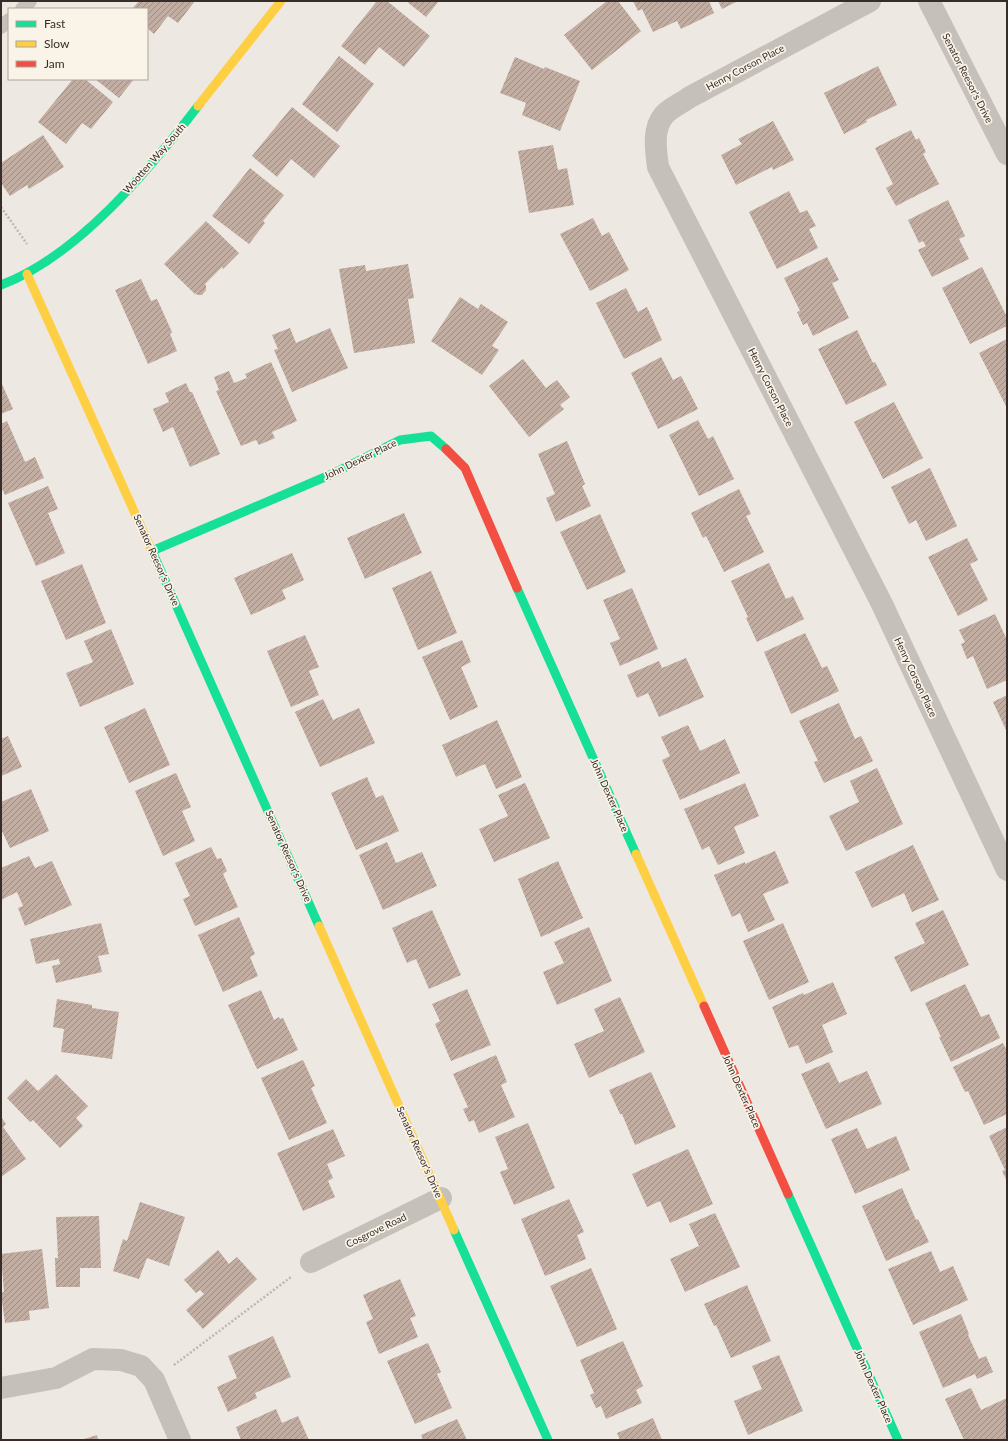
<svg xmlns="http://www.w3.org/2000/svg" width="1008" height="1441" viewBox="0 0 1008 1441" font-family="Lato,sans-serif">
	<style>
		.building { fill: url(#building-hatch) }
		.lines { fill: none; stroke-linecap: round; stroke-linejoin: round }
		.path { stroke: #bfb8b2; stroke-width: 2.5; stroke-dasharray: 2 2; stroke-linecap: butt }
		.lane { stroke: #c6c0ba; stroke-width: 14 }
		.street { stroke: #c6c0ba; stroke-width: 22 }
		.fast { stroke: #16e098; stroke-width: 9 }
		.slow { stroke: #ffcf43; stroke-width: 9 }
		.jam { stroke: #f24e42; stroke-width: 9 }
		.labels { text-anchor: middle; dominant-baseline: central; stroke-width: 3.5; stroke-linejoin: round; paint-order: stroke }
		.street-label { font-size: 10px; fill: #372d28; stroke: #faf3e8 }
	</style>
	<defs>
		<pattern id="building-hatch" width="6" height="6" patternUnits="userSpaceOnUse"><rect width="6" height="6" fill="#c1ada2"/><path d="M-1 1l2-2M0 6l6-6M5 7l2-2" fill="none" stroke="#9e8d84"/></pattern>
	</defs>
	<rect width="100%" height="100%" fill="#ede8e1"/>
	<!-- building -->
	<path class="building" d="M139 1H195L178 23 168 16 154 34 147 28V9H132Z
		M377 1H387L430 36 404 67 379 47 365 65 341 46Z
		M406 1H439L426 17Z
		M607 1H618L641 31 592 70 564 35Z
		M633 1H709L714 13 681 29 677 21 653 32 642 9 638 11Z
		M718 1H738L722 9Z
		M339 56 374 84 337 132 302 104Z
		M515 57 544 69 545 67 580 81 560 131 522 115 526 103 500 93Z
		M878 66 897 105 866 120 867 122 844 134 824 93Z
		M73 79H85L113 102 91 129 82 123 66 144 38 122Z
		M95 79H134L119 98Z
		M292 107 340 146 314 178 291 159 277 177 252 156Z
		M773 121 794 160 773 170 772 167 736 185 721 155 742 144 738 139Z
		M911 130 916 140 919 138 926 152 923 154 939 184 896 206 886 188 893 184 875 148Z
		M43 135 64 167 29 189 27 185 10 196 1 183V163Z
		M553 145 558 170 567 168 574 205 529 213 518 151Z
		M250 168 284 195 263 221 265 223 249 244 212 216Z
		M789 191 800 213 807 210 816 226 809 229 818 248 777 269 749 212Z
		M948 200 965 236 959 239 969 259 932 277 918 250 926 246 923 241 919 243 908 220Z
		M593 218 602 236 609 232 629 270 590 291 560 234Z
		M206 221 239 253 223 269 222 267 205 284 206 286V290L202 295H198L195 293 196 295 164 264Z
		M827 257 839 280 832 283 849 318 813 336 807 323 803 325 797 312 800 311 784 278Z
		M408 264 414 298 408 299 415 343 354 353 339 269 365 265 366 271Z
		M982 267 1007 317V326L970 344 942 288Z
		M141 279 151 301 157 299 172 332 170 334 177 351 148 364 115 290Z
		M626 288 638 312 647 307 662 340 624 359 596 303Z
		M460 297 478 309 481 304 508 322 492 346 499 350 482 375 431 341Z
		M290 328 296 343 330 328 348 368 292 392 274 350 278 349 272 335Z
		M857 330 873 363 875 362 887 385 846 405 818 349Z
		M1007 339V408L979 353Z
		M661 357 673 380 681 376 698 409 658 429 631 373Z
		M523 359 546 388 557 380 570 397 560 405 564 409 529 437 489 386Z
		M271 362 297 421 272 432 275 438 259 445 256 440 241 446 216 391 219 390 214 377 229 371 234 383 247 378 245 374Z
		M1 382 13 409 1 414Z
		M186 383 190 392H192L220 454 190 467 173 427 163 432 153 409 169 402 165 393Z
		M894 402 923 458 883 479 854 422Z
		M698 420 708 439 713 436 734 479 699 496 669 435Z
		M7 421 25 462 35 457 44 478 5 495 1 487V424Z
		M567 441 585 484 582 486 591 506 556 522 546 498 555 494 538 454Z
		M930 468 957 526 926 541 916 520 909 524 891 487Z
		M48 486 58 509 48 513 65 553 36 566 8 503Z
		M739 489 751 514 746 516 764 552 724 572 706 536 703 538 691 513Z
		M404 513 422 553 365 579 347 538Z
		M600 514 626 572 587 590 560 532Z
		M967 538 978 560 970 564 988 600 958 616 928 557Z
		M292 553 304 580 282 590 286 599 251 615 234 578Z
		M769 563 786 599 793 596 804 619 757 642 746 618 748 617 731 581Z
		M82 564 106 623 66 640 41 581Z
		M431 571 457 633 418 650 392 588Z
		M632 588 658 649 620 666 610 643 620 639 603 600Z
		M995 614 1007 640V680L987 689 973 656 967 659 961 644 965 642 959 630Z
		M111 629 134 684 80 707 66 673 93 662 84 641Z
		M805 633 822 668 827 666 839 691 791 714 764 652Z
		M305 635 319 667 309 671 319 695 291 707 267 651Z
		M462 640 471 662 461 667 478 707 450 720 422 657Z
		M686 658 704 697 659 717 648 693 637 698 627 675 659 661 662 668Z
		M1007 695V732L993 702Z
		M323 699 333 720 359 708 375 743 320 767 295 712Z
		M839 703 855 739 861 736 873 761 824 783 814 762 818 761 799 721Z
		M145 708 170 765 129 783 104 727Z
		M497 720 522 777 496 789 485 764 456 777 442 745Z
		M688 725 700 751 725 739 740 773 680 800 662 760 670 756 661 737Z
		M8 736 22 767 1 776V739Z
		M877 768 903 824 846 851 829 816 859 802 850 781Z
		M176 773 191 807 182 811 195 841 163 856 135 791Z
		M367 777 376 798 383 795 399 831 356 850 331 793Z
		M525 783 550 838 494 862 479 829 508 816 498 795Z
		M745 783 759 816 734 827 745 853 718 865 709 846 702 850 684 809Z
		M31 789 49 831 10 848 1 829V802Z
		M387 842 396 863 422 852 437 886 383 910 359 855Z
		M913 845 939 900 912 912 904 893 872 908 855 872Z
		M211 847 217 859 221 858 227 871 223 874 238 907 195 926 183 899 190 896 175 863Z
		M775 851 789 883 763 894 775 920 748 932 740 913 732 917 714 875 745 862V864Z
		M29 856 35 868 52 861 72 905 25 926 18 908 23 906 17 892 1 900V868Z
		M558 861 583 918 541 937 518 879Z
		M432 910 461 975 429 989 416 959 407 963 392 928Z
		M943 910 969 965 911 992 894 957 925 943 915 923Z
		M239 917 255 954 250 957 258 976 223 992 198 935Z
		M101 923 109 954 98 956 102 972 56 983 52 966 60 964 59 959 36 964 30 939Z
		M783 923 809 982 769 1000 743 941Z
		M589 927 612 981 557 1005 543 972 564 963 554 942Z
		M833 982 847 1014 822 1025 833 1052 806 1064 798 1045 789 1048 772 1007 803 993 804 995Z
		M965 984 981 1017 989 1014 1000 1038 951 1062 939 1037H941L925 1003Z
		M467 989 491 1045 451 1061 435 1024 440 1021 432 1004Z
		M261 990 274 1020 279 1017 280 1019 283 1018 298 1050 257 1069 228 1005Z
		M620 997 645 1052 589 1078 574 1044 604 1031 594 1009Z
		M57 999 92 1005V1008L119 1012 112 1059 61 1052 64 1029 53 1027Z
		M1003 1043 1007 1051V1114L984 1125 968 1091 965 1092 953 1067Z
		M496 1055 507 1082 501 1085 515 1117 479 1133 474 1120 469 1122 463 1109 468 1107 453 1074Z
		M303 1060 315 1086 311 1088 327 1123 289 1140 261 1078Z
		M829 1062 839 1083 867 1071 882 1104 826 1129 801 1074Z
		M651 1072 676 1127 635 1145 622 1114H620L609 1090Z
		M56 1074 88 1106 76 1118 83 1126 60 1148 33 1120 30 1122 7 1098 26 1079 38 1091Z
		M1 1117 6 1124 3 1127 26 1159 1 1177Z
		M528 1123 555 1188 514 1205 500 1172 508 1169 495 1137Z
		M1007 1127V1181L1002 1171 1005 1170 989 1136Z
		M857 1128 867 1149 896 1136 910 1170 855 1194 831 1139Z
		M333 1129 345 1156 327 1164 333 1178 328 1181 335 1197 303 1211 277 1153Z
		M688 1149 713 1204 670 1223 660 1201 647 1207 632 1174Z
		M902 1188 916 1220 918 1219 929 1242 886 1261 862 1206Z
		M569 1199 584 1232 577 1235 586 1259 545 1276 521 1219Z
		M140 1202 185 1217 169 1266 147 1258 139 1279 113 1271 123 1239 127 1241Z
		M715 1213 740 1267 685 1292 670 1259 699 1246 689 1224Z
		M99 1216 101 1268H80V1287H56L55 1258H58L56 1217Z
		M42 1249 49 1308 29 1311 30 1320 5 1323 1 1293 4 1292 1 1254Z
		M218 1250 229 1264 237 1257 257 1279 203 1329 186 1310 204 1294 200 1290 196 1293 184 1280Z
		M931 1251 940 1272 953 1266 968 1300 913 1325 888 1269Z
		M591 1268 617 1329 577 1347 550 1286Z
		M400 1279 416 1316 410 1318 418 1337 379 1354 366 1322 373 1319 363 1295Z
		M747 1285 771 1341 731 1358 716 1325 714 1326 704 1304Z
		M961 1314 969 1334 968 1335 979 1359 986 1356 993 1372 977 1379 975 1374 943 1388 919 1332Z
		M273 1336 291 1377 255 1393 257 1398 228 1412 217 1387 237 1378 228 1356Z
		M623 1341 643 1386 636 1390 642 1403 606 1419 601 1406 596 1408 590 1395 594 1393 580 1360Z
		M428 1343 441 1372 437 1374 452 1408 415 1424 387 1361Z
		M779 1355 803 1411 748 1435 734 1401 762 1389 752 1366Z
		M971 1388 981 1410 1007 1398V1439L1004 1440H964L945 1399Z
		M276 1409 282 1423 298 1416 309 1440H241L236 1427Z
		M653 1418 662 1440H620L617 1433Z
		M457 1419 467 1440H423L421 1435Z
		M97 1435 98 1440H81Z"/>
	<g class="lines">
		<!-- path -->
		<path class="path" d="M1 207 27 244
			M174 1365 291 1277"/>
		<!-- lane -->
		<path class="lane" d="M22 9 30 1
			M1 27 9 20"/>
		<!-- street -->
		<path class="street" d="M870 1 690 97C682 103 670 108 664 115 652 129 656 151 658 167L881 602 1007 870
			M929 1 1007 154
			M311 1262 441 1198
			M1 1388 56 1378 93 1359 121 1360 141 1366 154 1380 180 1440"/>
		<!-- fast -->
		<path class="fast" d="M1 285C78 256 149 170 198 106
			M152 551 319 926
			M152 551 332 474 400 440 431 436 446 449
			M517 588 636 854
			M788 1194 898 1440
			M454 1230 548 1440"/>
		<!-- slow -->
		<path class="slow" d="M198 106 281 1
			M27 274 152 551
			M636 854 704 1006
			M319 926 454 1230"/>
		<!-- jam -->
		<path class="jam" d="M446 449 465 468 517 588
			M704 1006 788 1194"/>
	</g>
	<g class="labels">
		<!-- street labels -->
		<g class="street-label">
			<text transform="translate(745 67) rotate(-28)">Henry Corson Place</text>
			<text transform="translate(968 78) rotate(63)">Senator Reesor's Drive</text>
			<text transform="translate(154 158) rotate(-49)">Wootten Way South</text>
			<text transform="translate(771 387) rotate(63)">Henry Corson Place</text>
			<text transform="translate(360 459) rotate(-26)">John Dexter Place</text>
			<text transform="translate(157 560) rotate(66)">Senator Reesor's Drive</text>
			<text transform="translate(916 677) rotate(65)">Henry Corson Place</text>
			<text transform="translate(610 795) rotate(66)">John Dexter Place</text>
			<text transform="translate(289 856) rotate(66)">Senator Reesor's Drive</text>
			<text transform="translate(742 1091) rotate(66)">John Dexter Place</text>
			<text transform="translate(420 1152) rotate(66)">Senator Reesor's Drive</text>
			<text transform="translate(376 1230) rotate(-26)">Cosgrove Road</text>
			<text transform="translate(874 1386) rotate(66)">John Dexter Place</text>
		</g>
	</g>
	<!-- border -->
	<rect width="1008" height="1441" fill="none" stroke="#372d28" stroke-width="4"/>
	<!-- legend -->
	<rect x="8" y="8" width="140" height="72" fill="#faf3e8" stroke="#aca49b"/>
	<rect x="16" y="21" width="20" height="6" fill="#16e098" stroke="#aca49b"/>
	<text x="44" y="28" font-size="12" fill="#372d28">Fast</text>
	<rect x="16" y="41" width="20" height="6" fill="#ffcf43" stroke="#aca49b"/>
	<text x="44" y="48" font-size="12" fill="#372d28">Slow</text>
	<rect x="16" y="61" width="20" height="6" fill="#f24e42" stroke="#aca49b"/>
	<text x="44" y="68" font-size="12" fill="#372d28">Jam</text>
</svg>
